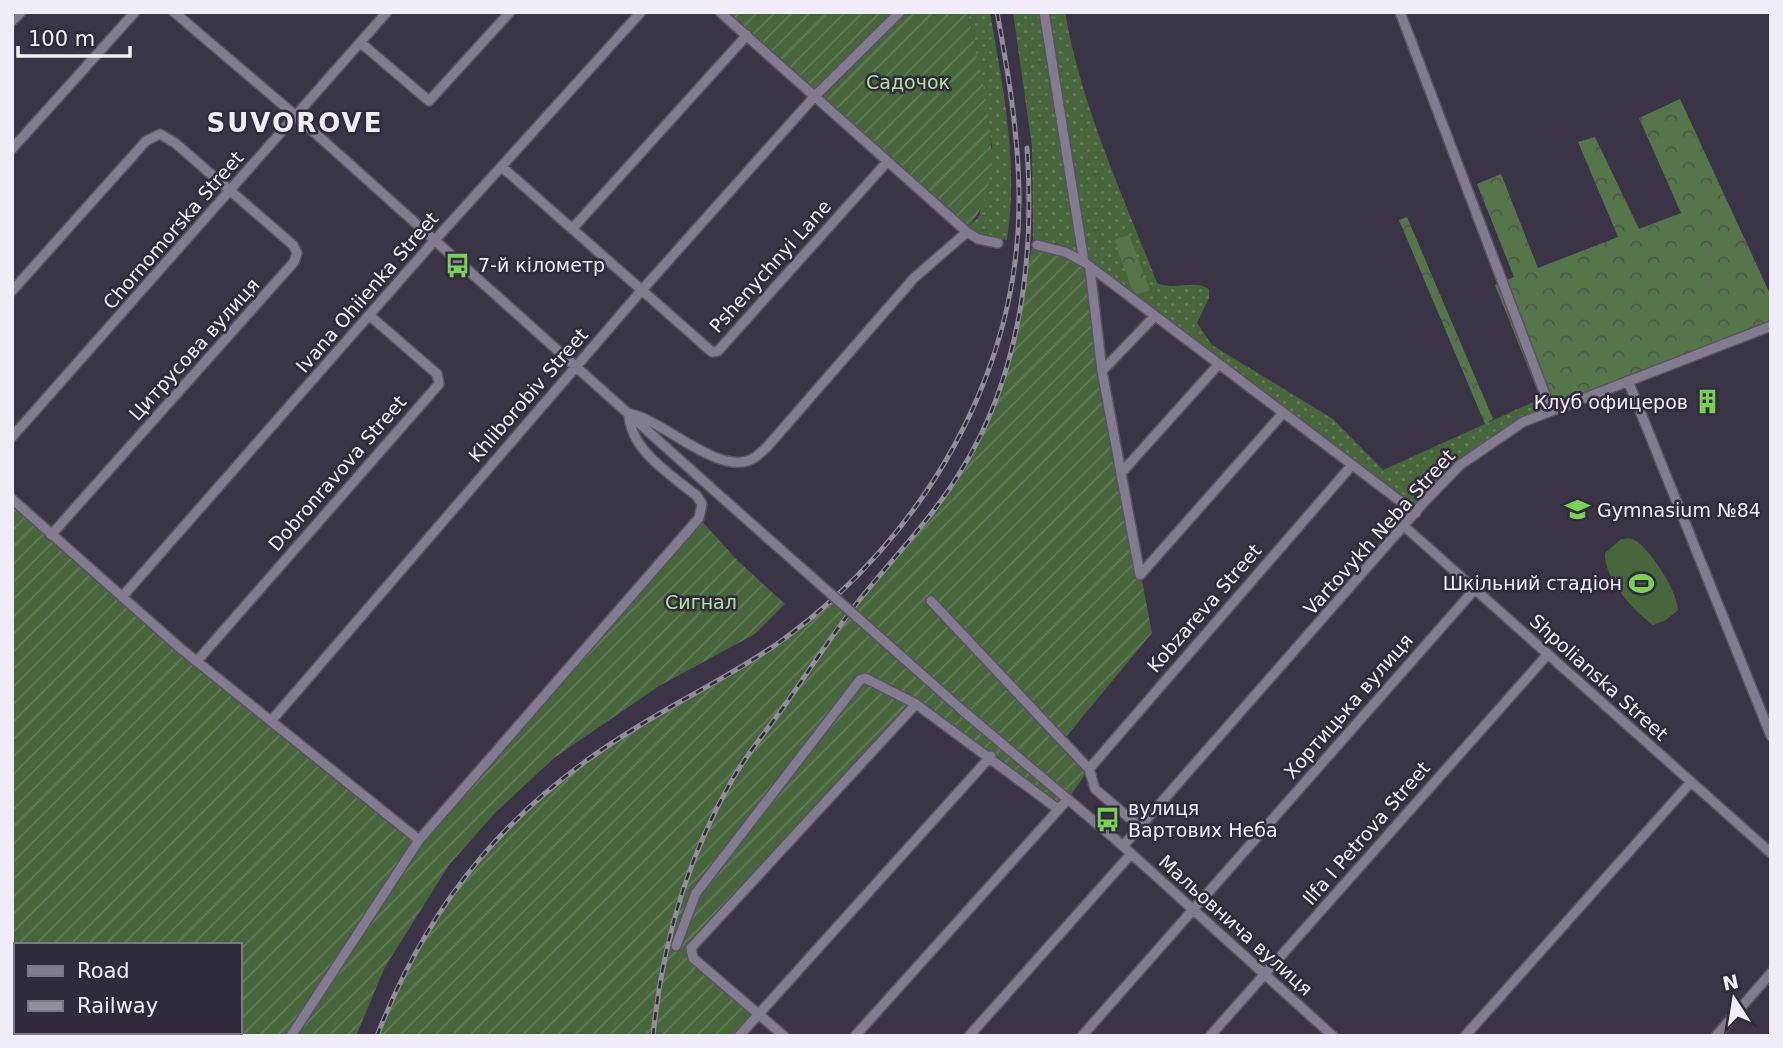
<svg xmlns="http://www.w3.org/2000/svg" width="1783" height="1048" viewBox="0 0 1783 1048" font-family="'DejaVu Sans',sans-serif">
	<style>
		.grass { fill: url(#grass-dots) }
		.forest { fill: url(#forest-crowns) }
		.cemetery { fill: url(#cemetery-stones) }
		.garden { fill: url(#garden-furrows) }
		.pitch { fill: #47663c }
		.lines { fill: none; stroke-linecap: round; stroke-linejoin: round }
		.minor-casing { stroke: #585261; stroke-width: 12 }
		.minor { stroke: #837c90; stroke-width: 9 }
		.rail-casing { stroke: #938d9c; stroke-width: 5 }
		.rail { stroke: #302a3b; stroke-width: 2.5; stroke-dasharray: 8; stroke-linecap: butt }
		.minor-bridge-casing { stroke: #585261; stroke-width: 12; stroke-linecap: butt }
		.minor-bridge { stroke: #837c90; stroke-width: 9 }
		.labels { text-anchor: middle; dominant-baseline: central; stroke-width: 5; stroke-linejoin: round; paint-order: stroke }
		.park-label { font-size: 19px; fill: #b1e49f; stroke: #302a3b }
		.street-label { font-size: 19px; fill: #f1edf8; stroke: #302a3b }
		.poi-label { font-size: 19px; fill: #f1edf8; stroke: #302a3b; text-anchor: start }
		.district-label { font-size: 26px; font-weight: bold; letter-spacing: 2px; fill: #f1edf8; stroke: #302a3b }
	</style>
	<defs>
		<pattern id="grass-dots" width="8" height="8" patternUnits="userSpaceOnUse" patternTransform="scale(1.75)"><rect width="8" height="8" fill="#47663c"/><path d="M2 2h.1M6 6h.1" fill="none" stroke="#627c59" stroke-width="1.8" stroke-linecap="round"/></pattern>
		<pattern id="forest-crowns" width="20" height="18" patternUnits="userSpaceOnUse" patternTransform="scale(1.75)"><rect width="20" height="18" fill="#55764a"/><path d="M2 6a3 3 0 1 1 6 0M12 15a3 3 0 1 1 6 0" fill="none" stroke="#4e5c4a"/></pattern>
		<pattern id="cemetery-stones" width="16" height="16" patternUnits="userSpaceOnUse" patternTransform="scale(1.75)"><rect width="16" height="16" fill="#47663c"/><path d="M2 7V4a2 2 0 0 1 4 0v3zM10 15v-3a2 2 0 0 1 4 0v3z" fill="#627c59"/></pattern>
		<pattern id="garden-furrows" width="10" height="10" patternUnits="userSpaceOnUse" patternTransform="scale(1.75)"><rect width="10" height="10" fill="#47663c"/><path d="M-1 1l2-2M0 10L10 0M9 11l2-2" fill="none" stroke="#627c59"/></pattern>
	</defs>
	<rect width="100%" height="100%" fill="#3b3446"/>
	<!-- grass -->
	<path class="grass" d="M968 12H990C1003 87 1019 164 1007 240L979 236 966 228 979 217 992 146Z
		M1013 12H1065C1081 106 1123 195 1157 283 1174 291 1193 279 1209 289V298L1197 323 1212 345 1333 419 1383 470 1540 399 1546 412 1487 444 1416 513 1087 259 1056 243 1033 242 1032 147Z"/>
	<!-- forest -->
	<path class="forest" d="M1680 99 1771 296V326L1546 412 1495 285 1514 277 1477 184 1501 174 1538 268 1618 237 1578 142 1595 137 1639 229 1681 213 1639 118Z
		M1407 217 1493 419 1485 424 1399 220Z
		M1129 235 1150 290 1134 295 1114 240Z"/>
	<!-- cemetery -->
	<path class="cemetery" d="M16 1019V1032H192L198 1036H12V1022Z"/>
	<!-- garden -->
	<path class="garden" d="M725 12H968C978 71 1016 183 966 228Z
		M1033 242 1065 252 1090 269 1102 371 1152 633 1065 738 1089 769 1068 799 1051 804 916 704 691 954 758 1012 739 1036H377C417 933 480 839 568 772 635 722 713 688 781 641 800 628 818 613 837 599L851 612C885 564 929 524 960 474 1003 403 1017 321 1033 242Z
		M12 499 180 648 419 840 699 518 738 561 785 604 755 634 659 686 554 758 494 814 449 865 385 967 356 1036H198L192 1032H240V945H16V1019L12 1022Z"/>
	<!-- pitch -->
	<path class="pitch" d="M1621 539C1624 539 1629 538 1632 539 1648 544 1679 594 1678 610L1666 620 1653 625C1633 610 1604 579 1605 553Z"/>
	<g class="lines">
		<defs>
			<path id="minor" d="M174 12 296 116 727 502
				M720 12 967 232 978 239 998 243
				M1044 12 1084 262
				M1400 12 1551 410
				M12 21 21 12
				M361 43 429 101 510 12
				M12 149 135 12
				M502 167 712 352 718 351 887 162
				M573 228 747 35
				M1037 245 1065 252 1084 262 1416 513
				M1090 269 1102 371 1140 575
				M12 291 146 141 160 134 175 143 293 245 297 253 294 262 51 535
				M1102 371 1154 317
				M1628 381 1771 736
				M631 414C664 421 717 474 750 460 756 458 762 451 767 447L914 278 967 232
				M12 437 387 12
				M1122 472 1218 365
				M12 499 180 648 419 840
				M1404 526 1771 853
				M1140 575 1283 413
				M122 597 435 240 641 12
				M931 601 1089 769
				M197 661 439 384 437 374 369 315
				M962 710 1115 839 1333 1036
				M272 720 642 290 814 97 900 12
				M1139 826 1095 789 1089 769 1352 465
				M1123 846 1425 501 1460 465 1523 422 1771 326
				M676 946 696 893 860 680 865 678 916 704 1058 809
				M291 1036 419 840 699 518 702 504 697 496C671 475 629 449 629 413
				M739 1036 991 756
				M784 1036 693 958 691 948 916 704
				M855 1036 1068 799
				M969 1036 1131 854
				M1082 1036 1475 589
				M1210 1036 1548 654
				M1465 1036 1691 782
				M1716 1036 1771 973"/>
		</defs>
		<!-- minor casing -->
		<use href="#minor" class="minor-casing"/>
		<!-- minor -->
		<use href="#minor" class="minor"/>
		<defs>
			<path id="rail" d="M377 1036C430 900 510 805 634 729 683 698 737 673 784 639 924 537 1022 370 1019 192 1018 131 1008 72 997 12
				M653 1036C662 945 686 860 732 780 748 752 769 728 787 702 810 669 832 635 857 603 891 560 930 521 959 474 1020 378 1035 259 1027 148"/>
		</defs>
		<!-- rail casing -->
		<use href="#rail" class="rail-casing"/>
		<!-- rail -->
		<use href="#rail" class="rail"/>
		<defs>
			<path id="minor-bridge" d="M727 502 962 710"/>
		</defs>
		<!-- minor-bridge casing -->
		<use href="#minor-bridge" class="minor-bridge-casing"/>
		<!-- minor-bridge -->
		<use href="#minor-bridge" class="minor-bridge"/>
	</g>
	<!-- icons -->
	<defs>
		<symbol id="bus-bare" viewBox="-9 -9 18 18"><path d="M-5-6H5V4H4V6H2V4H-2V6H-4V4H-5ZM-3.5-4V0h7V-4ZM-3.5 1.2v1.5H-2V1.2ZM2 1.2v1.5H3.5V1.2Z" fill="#79d157" stroke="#302a3b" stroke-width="2.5" paint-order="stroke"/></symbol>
		<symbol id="building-bare" viewBox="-9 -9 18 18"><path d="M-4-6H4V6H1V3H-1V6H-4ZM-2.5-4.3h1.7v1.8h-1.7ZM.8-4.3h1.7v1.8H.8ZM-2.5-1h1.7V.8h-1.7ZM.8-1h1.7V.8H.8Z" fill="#79d157" stroke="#302a3b" stroke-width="2.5" paint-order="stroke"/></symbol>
		<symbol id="school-bare" viewBox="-9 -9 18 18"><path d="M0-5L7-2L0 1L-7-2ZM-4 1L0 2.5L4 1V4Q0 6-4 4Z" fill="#79d157" stroke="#302a3b" stroke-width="2.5" paint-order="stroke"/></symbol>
		<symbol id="stadium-bare" viewBox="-9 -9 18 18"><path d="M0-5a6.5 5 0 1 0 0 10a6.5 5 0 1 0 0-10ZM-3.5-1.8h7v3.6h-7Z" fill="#79d157" stroke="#302a3b" stroke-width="2.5" paint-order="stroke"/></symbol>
	</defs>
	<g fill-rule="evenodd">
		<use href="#bus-bare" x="440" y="248" width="35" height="35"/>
		<use href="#building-bare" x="1690" y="384" width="35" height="35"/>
		<use href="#school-bare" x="1560" y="492" width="35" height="35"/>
		<use href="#stadium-bare" x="1624" y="566" width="35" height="35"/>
		<use href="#bus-bare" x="1090" y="802" width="35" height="35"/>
	</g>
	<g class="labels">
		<!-- park labels -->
		<g class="park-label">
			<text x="908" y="82">Садочок</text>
			<text x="701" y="602">Сигнал</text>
		</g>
		<!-- street labels -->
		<g class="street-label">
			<text transform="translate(173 230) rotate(-49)">Chornomorska Street</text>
			<text transform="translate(770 266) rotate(-48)">Pshenychnyi Lane</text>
			<text transform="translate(367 292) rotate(-49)">Ivana Ohiienka Street</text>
			<text transform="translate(194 349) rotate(-48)">Цитрусова вулиця</text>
			<text transform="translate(528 395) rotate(-49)">Khliborobiv Street</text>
			<text transform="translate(337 473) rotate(-49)">Dobronravova Street</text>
			<text transform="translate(1379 532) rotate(-48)">Vartovykh Neba Street</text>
			<text transform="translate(1204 608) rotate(-49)">Kobzareva Street</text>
			<text transform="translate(1599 677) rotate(42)">Shpolianska Street</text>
			<text transform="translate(1348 706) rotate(-49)">Хортицька вулиця</text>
			<text transform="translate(1366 833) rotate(-49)">Ilfa I Petrova Street</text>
			<text transform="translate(1236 925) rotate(42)">Мальовнича вулиця</text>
		</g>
		<!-- poi labels -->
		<g class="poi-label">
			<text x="478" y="265">7-й кілометр</text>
			<text x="1688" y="402" text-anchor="end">Клуб офицеров</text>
			<text x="1597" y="510">Gymnasium №84</text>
			<text x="1622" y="583" text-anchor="end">Шкільний стадіон</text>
			<text x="1128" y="808">вулиця<tspan x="1128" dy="22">Вартових Неба</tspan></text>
		</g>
		<!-- district labels -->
		<g class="district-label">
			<text x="295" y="123">SUVOROVE</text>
		</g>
	</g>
	<!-- border -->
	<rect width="1783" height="1048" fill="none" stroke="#f1edf8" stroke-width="28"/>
	<!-- legend -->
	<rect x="14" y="943" width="228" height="91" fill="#302a3b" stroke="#7d7887" stroke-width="2"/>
	<rect x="28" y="966" width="35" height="10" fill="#837c90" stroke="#7d7887" stroke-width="2"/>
	<text x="77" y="978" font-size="21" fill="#f1edf8">Road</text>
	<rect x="28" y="1001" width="35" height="10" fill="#938d9c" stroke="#7d7887" stroke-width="2"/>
	<text x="77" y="1013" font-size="21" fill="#f1edf8">Railway</text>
	<!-- north arrow -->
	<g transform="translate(1734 999) rotate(348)" stroke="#302a3b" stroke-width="5" paint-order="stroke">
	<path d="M0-5L12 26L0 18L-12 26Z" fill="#f1edf8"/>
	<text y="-10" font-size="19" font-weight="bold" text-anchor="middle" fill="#f1edf8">N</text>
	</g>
	<!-- scale -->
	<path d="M18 46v10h112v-10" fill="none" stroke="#f1edf8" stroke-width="3.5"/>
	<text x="28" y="46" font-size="21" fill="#f1edf8" stroke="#302a3b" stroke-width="5" paint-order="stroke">100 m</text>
</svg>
